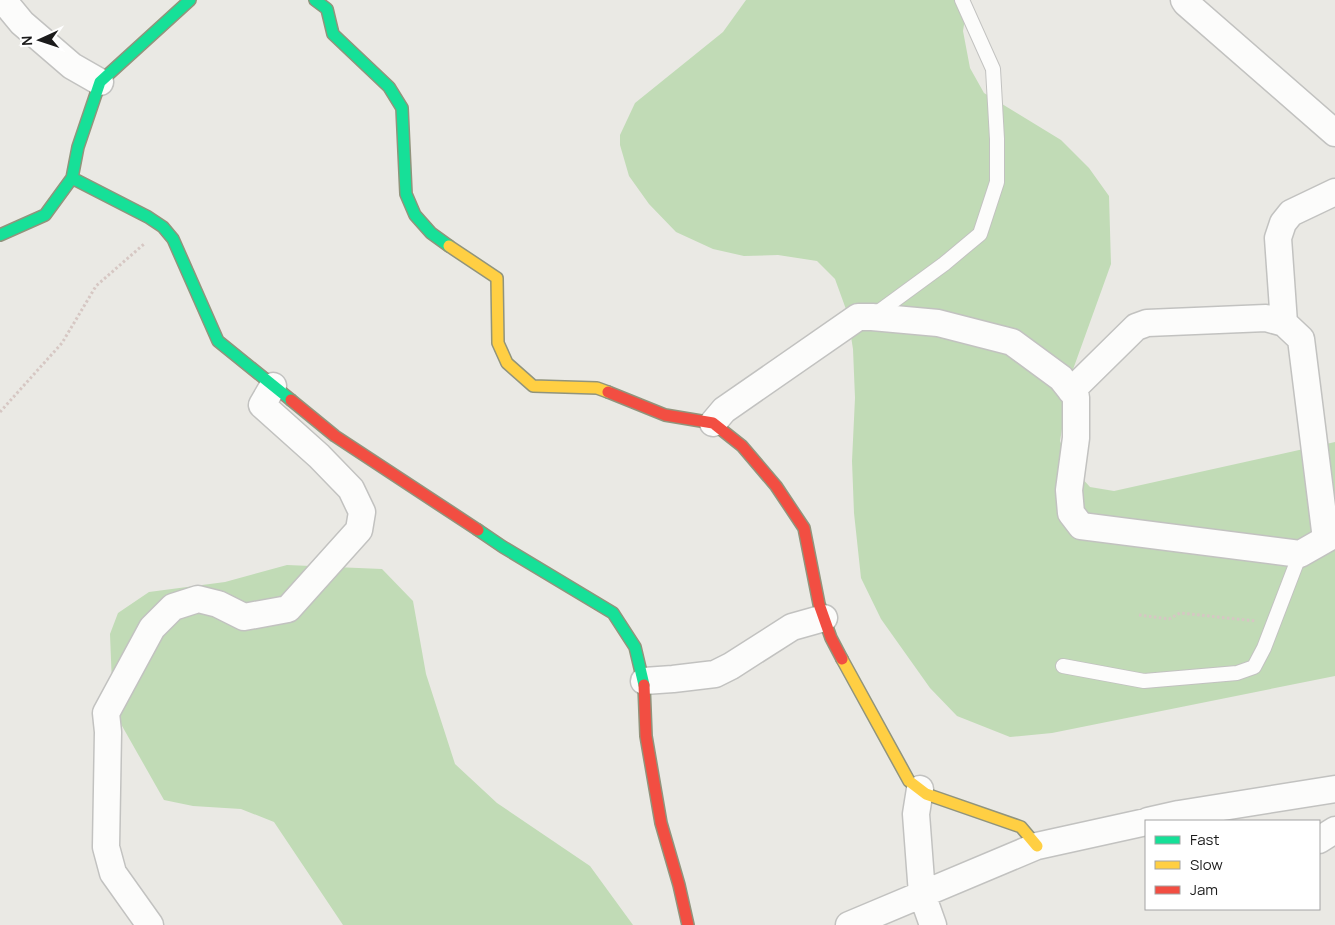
<svg xmlns="http://www.w3.org/2000/svg" width="1335" height="925" viewBox="0 0 1335 925" font-family="Manrope,sans-serif">
	<style>
		.forest { fill: #c1dbb6 }
		.lines { fill: none; stroke-linecap: round; stroke-linejoin: round }
		.lane-casing { stroke: #c2c2c0; stroke-width: 16 }
		.street-casing { stroke: #c2c2c0; stroke-width: 29 }
		.fast-casing { stroke: #91947c; stroke-width: 14 }
		.slow-casing { stroke: #91947c; stroke-width: 14 }
		.jam-casing { stroke: #91947c; stroke-width: 14 }
		.path { stroke: #d6c7c3; stroke-width: 3; stroke-dasharray: 2.5 2.5; stroke-linecap: butt }
		.lane { stroke: #fcfcfb; stroke-width: 14 }
		.street { stroke: #fcfcfb; stroke-width: 26 }
		.fast { stroke: #16e098; stroke-width: 11 }
		.slow { stroke: #ffcf43; stroke-width: 11 }
		.jam { stroke: #f24e42; stroke-width: 11 }
	</style>
	<rect width="100%" height="100%" fill="#eae9e4"/>
	<!-- forest -->
	<path class="forest" d="M746 0H968L963 31 970 68 984 93 1061 140 1089 168 1109 196 1111 264 1071 375 1060 441 1069 464 1090 487 1114 491 1335 442V676L1052 733 1010 737 957 716 930 688 881 619 861 578 854 513 852 461 855 398 853 349 847 312 835 279 817 261 778 255 744 256 713 249 676 232 649 204 629 176 620 145V135L635 103 723 32Z
		M287 565 382 569 413 601 426 674 455 764 497 803 590 866 633 925H343L274 822 241 809 193 806 164 800 113 710 110 634 118 613 149 592 225 582Z"/>
	<g class="lines">
		<defs>
			<path id="lane" d="M873 316 944 264 980 234 997 182V139L993 69 962 0
				M1063 666 1144 681 1237 673 1254 667 1264 648 1300 554"/>
			<path id="street" d="M3 0 22 23 72 66 100 82
				M1184 0 1186 3 1335 133
				M1284 323 1278 238 1283 223 1291 213 1335 192
				M1071 391 1136 327 1147 323 1266 318 1284 323 1301 339 1326 539
				M713 423 724 410 858 317H872L938 323 1012 342 1061 378 1076 397V438L1069 490 1071 513 1081 526 1300 554 1335 534
				M644 681 673 679 715 674 731 666 792 627 824 618
				M920 789 916 814 922 894 933 925
				M1148 821 1179 814 1335 789
				M1319 840 1335 830
				M150 925 113 873 106 847 108 732 106 713 152 628 173 607 198 599 218 604 244 617 288 609 359 530 362 512 351 489 319 456 262 405 273 386
				M849 925 1037 846 1146 822"/>
			<path id="fast" d="M315 0 327 9 333 34 389 87 402 108 406 194 415 215 431 233 449 246
				M72 178 148 217 163 227 173 239 218 341 291 400
				M0 235 45 215 72 178 78 147 100 82 190 0
				M478 530 503 547 613 613 635 647 644 685"/>
			<path id="slow" d="M449 246 497 278 498 343 507 363 533 386 597 388 608 392
				M842 659 909 781 926 794 1021 827 1037 846"/>
			<path id="jam" d="M608 392 665 415 713 423 742 446 776 486 804 528 819 604 831 638 842 659
				M291 400 335 436 478 530
				M644 685 646 736 661 823 679 885 688 925"/>
		</defs>
		<!-- lane casing -->
		<use href="#lane" class="lane-casing"/>
		<!-- street casing -->
		<use href="#street" class="street-casing"/>
		<!-- fast casing -->
		<use href="#fast" class="fast-casing"/>
		<!-- slow casing -->
		<use href="#slow" class="slow-casing"/>
		<!-- jam casing -->
		<use href="#jam" class="jam-casing"/>
		<!-- path -->
		<path class="path" d="M0 412 62 343 96 286 144 244
			M1139 615 1169 619 1180 613 1256 621"/>
		<!-- lane -->
		<use href="#lane" class="lane"/>
		<!-- street -->
		<use href="#street" class="street"/>
		<!-- fast -->
		<use href="#fast" class="fast"/>
		<!-- slow -->
		<use href="#slow" class="slow"/>
		<!-- jam -->
		<use href="#jam" class="jam"/>
	</g>
	<!-- legend -->
	<rect x="1145" y="820" width="175" height="90" fill="#ffffff" stroke="#a4a4a4"/>
	<rect x="1155" y="836" width="25" height="8" fill="#16e098" stroke="#a4a4a4"/>
	<text x="1190" y="845" font-size="15" fill="#1b1b1b">Fast</text>
	<rect x="1155" y="861" width="25" height="8" fill="#ffcf43" stroke="#a4a4a4"/>
	<text x="1190" y="870" font-size="15" fill="#1b1b1b">Slow</text>
	<rect x="1155" y="886" width="25" height="8" fill="#f24e42" stroke="#a4a4a4"/>
	<text x="1190" y="895" font-size="15" fill="#1b1b1b">Jam</text>
	<!-- north arrow -->
	<g transform="translate(40 40) rotate(267)" stroke="#ffffff" stroke-width="4" paint-order="stroke">
	<path d="M0-4L9 19L0 12L-9 19Z" fill="#1b1b1b"/>
	<text y="-8" font-size="14" font-weight="bold" text-anchor="middle" fill="#1b1b1b">N</text>
	</g>
</svg>
